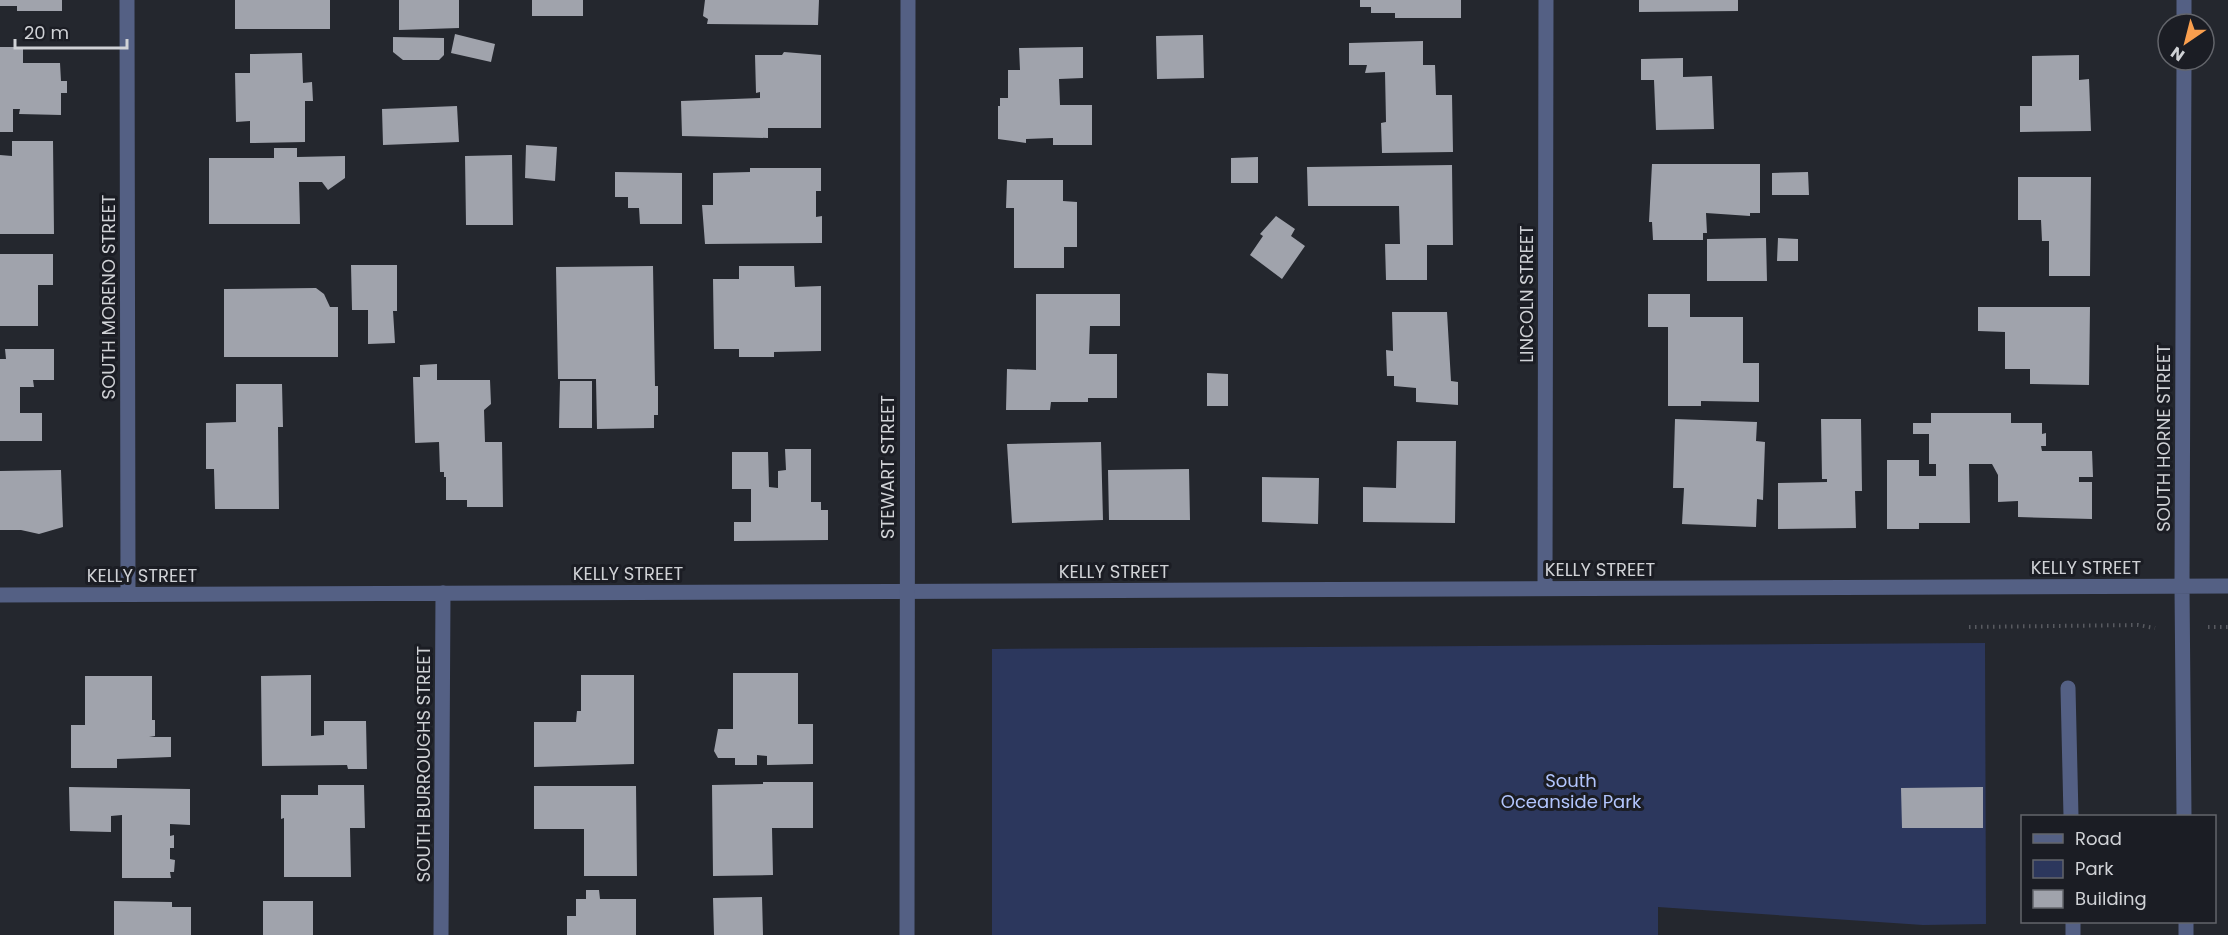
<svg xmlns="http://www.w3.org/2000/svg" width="2228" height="935" viewBox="0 0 2228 935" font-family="Poppins,sans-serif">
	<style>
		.green { fill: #2c375d }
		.building { fill: #a0a3ac }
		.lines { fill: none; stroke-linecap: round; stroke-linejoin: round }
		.path { stroke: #585a60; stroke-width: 4; stroke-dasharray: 1.5 4.5; stroke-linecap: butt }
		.service { stroke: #546084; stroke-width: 15 }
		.minor { stroke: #546084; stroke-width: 15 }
		.tertiary { stroke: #546084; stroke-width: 15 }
		.labels { text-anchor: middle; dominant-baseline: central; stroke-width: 6; stroke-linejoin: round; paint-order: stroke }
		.street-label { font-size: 18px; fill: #d0d2d6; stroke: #1b1d24 }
		.park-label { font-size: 18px; fill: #b2c5fd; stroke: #1b1d24 }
	</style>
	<rect width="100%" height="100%" fill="#24272e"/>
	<!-- green -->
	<path class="green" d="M1985 643 1986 924 1923 925 1658 907V935H992V649Z"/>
	<!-- building -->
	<path class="building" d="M0 0H62V11H17V6H0Z
		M235 0H330V29H235Z
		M399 0H459V28L399 30Z
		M532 0H583V16H532Z
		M705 0H819L818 25 707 24 708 19 703 16Z
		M1360 0H1461V18H1395V13H1371V7H1360Z
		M1639 0H1738V11L1639 12Z
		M455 34 495 44 491 62 451 53Z
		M1203 35 1204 78 1157 79 1156 36Z
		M393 37 444 38V55L439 60H403L393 52Z
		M1423 41V65H1435L1436 95H1452L1453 152 1382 153 1381 123 1386 122 1385 72 1365 73 1367 65H1349V43Z
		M0 47H23V63H60L61 81H67V93H61V115L19 114 20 109H13V132H0Z
		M1083 47V78L1059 79 1060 105H1092V145H1053V138L1026 139V143L998 139V106H1000V98H1008V70H1020L1019 48Z
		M784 52 821 55V128H768V138L682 136 681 101 760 98V92L756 93 755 55H782Z
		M302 53 303 83 312 82 313 101H305V142L250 143V121L236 122 235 73H250V54Z
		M2079 55V80L2089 79 2091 131 2020 132V106H2032V56Z
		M1683 58V77L1712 76 1714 129 1656 130 1654 80H1641V59Z
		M457 106 459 142 383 145 382 109Z
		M12 141H53L54 234H0V155L12 156Z
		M526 145 557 147 555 181 525 178Z
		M274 148H297V157L345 156V178L328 190 322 182H299L300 224H209V158H274Z
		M512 155 513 225H466L465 156Z
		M1258 157V183H1231V158Z
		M1652 164H1760V213H1750V216L1706 213 1707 233H1703V240H1653L1652 222H1649Z
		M1452 165 1453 245H1427V280H1386L1385 244H1400L1399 206H1308L1307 167Z
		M750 168H821V191H816V217L822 216V243L705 244 702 205H713V173L750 172Z
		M615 172 682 173V224H640L639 208H628V197H615Z
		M1808 172 1809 195H1772V173Z
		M2018 177H2091L2090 276H2049V241H2042L2041 220H2018Z
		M1007 180H1063V201L1077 202V247H1064V268H1014V208H1006Z
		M1276 216 1295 229 1291 236 1305 246 1282 279 1250 255 1263 236 1260 234Z
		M1766 238 1767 281H1707V239Z
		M1778 238 1798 239V261H1777Z
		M0 254H53V285H38V326H0Z
		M351 265H397V311H393L395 343 368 344V310H352Z
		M653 266 655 386H658V415H654V428L597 429 596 379H558L556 267Z
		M739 266H794L795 287 821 286V351L774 352V357H739V349H714L713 279H739Z
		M316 288 324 294 330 307H338V357H224V289Z
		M1036 294H1120V326H1090L1089 354H1117V398H1088V402H1051L1050 410H1006L1007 369 1036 370Z
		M1648 294H1690V317H1743V363H1759V402L1701 401V406H1668V327H1648Z
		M1978 307H2090L2089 385 2030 384V369H2005V332L1978 331Z
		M1392 312H1447L1451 381 1458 382V405L1416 402V388L1394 386V376H1387L1386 350 1393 351Z
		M5 349H54V380H33L34 387H20V413H42V441H0V359H6Z
		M437 364V380H490L491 404 484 410 485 442H502L503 507H467V500H446V477H444V472H440L439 442 415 443 413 377H420V365Z
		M1207 373 1228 374V406H1207Z
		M560 381H592V428H559Z
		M236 384H282L283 427H278L279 509H215L214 469H206V423L236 422Z
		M1931 413H2011V423H2042V434L2046 433V446H2041L2042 451H2092L2093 477H2079V482H2092V519L2018 517V501L1998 502V475L1992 464H1969L1970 523H1919V529H1887V460H1919V476H1936V464H1929V434H1913V423H1931Z
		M1675 419 1757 422 1756 441 1765 442 1763 500 1757 499 1756 527 1682 524 1684 488H1673Z
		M1821 419H1861L1862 491H1855L1856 528 1778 529V483L1827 482V479H1822Z
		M1397 441H1456L1455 523 1363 522V487L1396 488Z
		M1101 442 1103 520 1012 523 1007 444Z
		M785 449H811V502H821V510H828V540L734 541V522H751V489H732V452H768L769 487 778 488V471L786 470Z
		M1189 469 1190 520H1109L1108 470Z
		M61 470 63 527 39 534 21 530H0V471Z
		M1262 477 1319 478 1318 524 1262 522Z
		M733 673H798V724H813V764L767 765V756L757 755V765H735V758H718L714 751 718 729H733Z
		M311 675V736L324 735V721H366L367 769H348L347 765 262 766 261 676Z
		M581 675H634V764L534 767V722H576L577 711H581Z
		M85 676H152V720H155V736L149 737H171V757L117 759V768H71V725H85Z
		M763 782H813V828H772L773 875 713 876 712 785 763 784Z
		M318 785H364L365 828H350L351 877H284V818L281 819V795H318Z
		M534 786H636L637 876H584V829H534Z
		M69 787 190 789V825L170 824V836L174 835V848H170V859L175 860 174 872H170L171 878H122V815L111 816V832L70 831Z
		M1983 787V828H1902L1901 788Z
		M586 890H599L600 899H636V935H567V916H576V899H586Z
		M762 897 763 935H714L713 898Z
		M114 901 172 902V907H191V935H114Z
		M263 901H313V935H263Z"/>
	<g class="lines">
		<!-- path -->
		<path class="path" d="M1969 627 2138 625 2155 628
			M2208 627H2228"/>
		<!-- service -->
		<path class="service" d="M2068 688 2071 816
			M2073 922V935"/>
		<!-- minor -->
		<path class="minor" d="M127 0 128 594
			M2184 24V0
			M2184 60 2182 586 2184 816
			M1545 588 1546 0
			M0 595 2228 586
			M2186 922V935
			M441 935 443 593"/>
		<!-- tertiary -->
		<path class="tertiary" d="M907 935 908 0"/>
	</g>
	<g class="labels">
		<!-- street labels -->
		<g class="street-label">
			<text transform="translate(1526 294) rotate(-90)">LINCOLN STREET</text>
			<text transform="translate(108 297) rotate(-90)">SOUTH MORENO STREET</text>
			<text transform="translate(2163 438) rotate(-90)">SOUTH HORNE STREET</text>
			<text transform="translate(887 467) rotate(-90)">STEWART STREET</text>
			<text x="2086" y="567">KELLY STREET</text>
			<text x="1600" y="569">KELLY STREET</text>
			<text x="1114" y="571">KELLY STREET</text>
			<text x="628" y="573">KELLY STREET</text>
			<text x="142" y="575">KELLY STREET</text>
			<text transform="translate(423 764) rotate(-90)">SOUTH BURROUGHS STREET</text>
		</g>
		<!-- park labels -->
		<g class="park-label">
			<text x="1571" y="780">South<tspan x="1571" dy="21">Oceanside Park</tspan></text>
		</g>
	</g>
	<!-- legend -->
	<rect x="2021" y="815" width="195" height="108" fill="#1b1d24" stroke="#63656b" stroke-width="1.5"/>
	<rect x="2033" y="834" width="30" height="9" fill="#546084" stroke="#63656b" stroke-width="1.5"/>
	<text x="2075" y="845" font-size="18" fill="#d0d2d6">Road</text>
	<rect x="2033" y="860" width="30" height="18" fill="#2c375d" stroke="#63656b" stroke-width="1.5"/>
	<text x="2075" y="875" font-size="18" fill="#d0d2d6">Park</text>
	<rect x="2033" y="890" width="30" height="18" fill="#a0a3ac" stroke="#63656b" stroke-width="1.5"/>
	<text x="2075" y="905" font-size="18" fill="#d0d2d6">Building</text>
	<!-- north arrow -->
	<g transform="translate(2186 42) rotate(215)"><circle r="28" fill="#1b1d24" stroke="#63656b" stroke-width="1.5"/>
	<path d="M0-4.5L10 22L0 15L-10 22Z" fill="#fa9f4e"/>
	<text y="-9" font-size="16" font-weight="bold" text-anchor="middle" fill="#d0d2d6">N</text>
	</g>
	<!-- scale -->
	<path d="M15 39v9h112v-9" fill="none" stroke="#d0d2d6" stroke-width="3"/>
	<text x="24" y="39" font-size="18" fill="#d0d2d6" stroke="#1b1d24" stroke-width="4.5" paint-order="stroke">20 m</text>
</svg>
